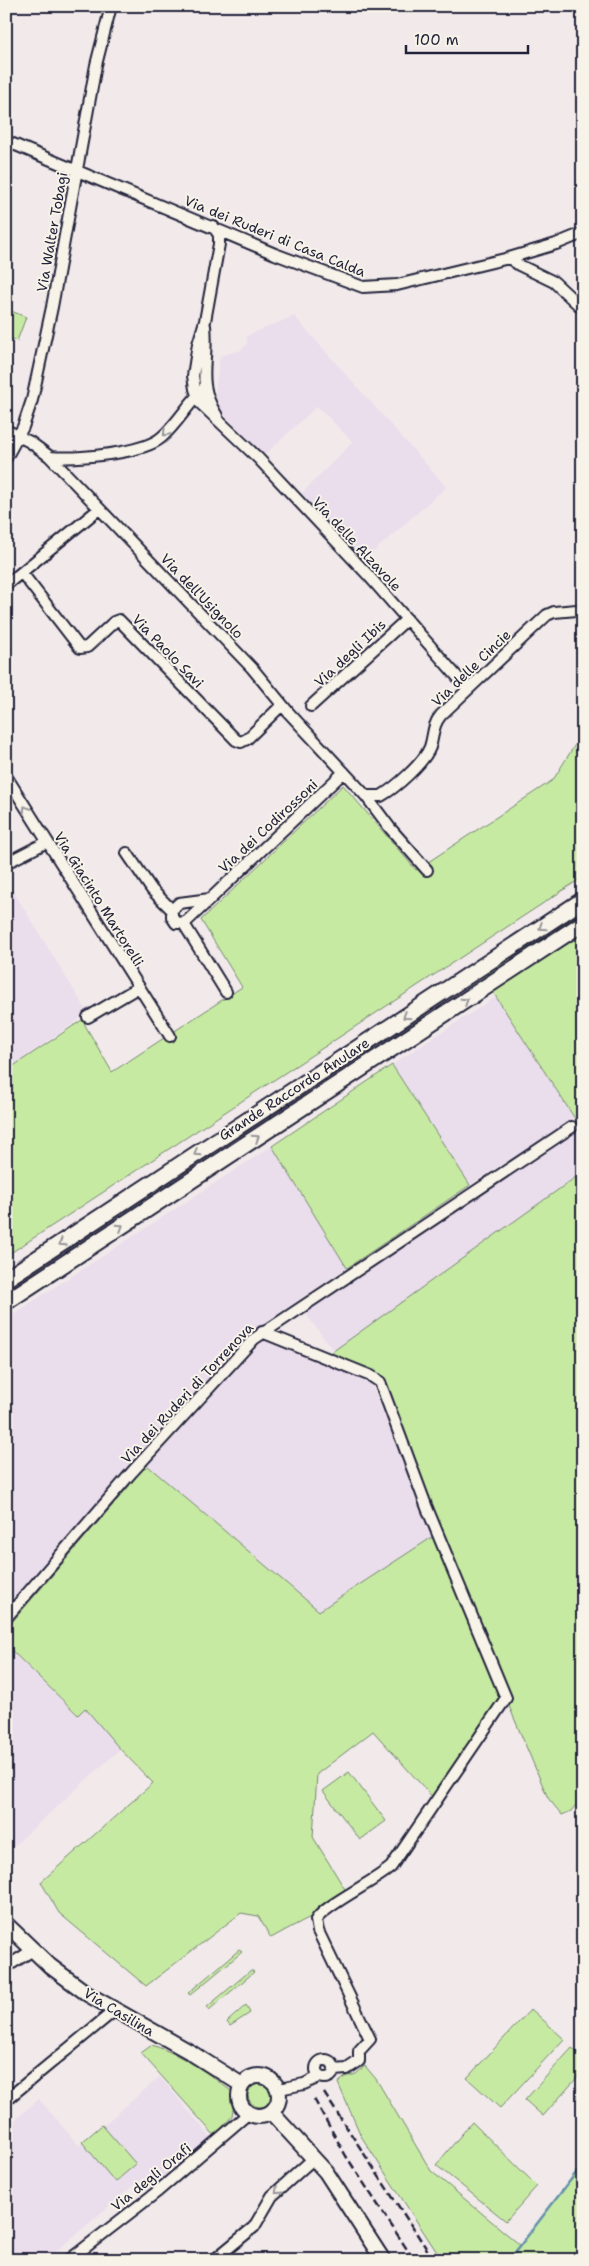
<svg xmlns="http://www.w3.org/2000/svg" width="589" height="2266" viewBox="0 0 589 2266" font-family="'Shantell Sans',sans-serif">
	<style>
		.built { fill: #eaddec }
		.green { fill: #c7eaa3; stroke: #74866f }
		.lines { fill: none; stroke-linecap: round; stroke-linejoin: round }
		.stream { stroke: #6592a9; stroke-width: 2.5 }
		.minor-casing { stroke: #22223b; stroke-width: 14 }
		.major-casing { stroke: #22223b; stroke-width: 18 }
		.highway-casing { stroke: #22223b; stroke-width: 19 }
		.minor { stroke: #f7f3e8; stroke-width: 10 }
		.major { stroke: #f7f3e8; stroke-width: 14 }
		.highway { stroke: #f7f3e8; stroke-width: 15 }
		.rail { stroke: #22223b; stroke-width: 2.5; stroke-dasharray: 8 4; stroke-linecap: butt }
		.oneway { stroke: #97959a }
		.labels { text-anchor: middle; dominant-baseline: central; stroke-width: 4; stroke-linejoin: round; paint-order: stroke }
		.street-label { font-size: 14px; fill: #22223b; stroke: #f7f3e8 }
	</style>
	<rect width="100%" height="100%" fill="#f1e9ea"/>
	<filter id="ink" filterUnits="userSpaceOnUse"><feTurbulence type="fractalNoise" baseFrequency=".02" numOctaves="2"/><feDisplacementMap in="SourceGraphic" scale="10" xChannelSelector="R" yChannelSelector="G"/><feConvolveMatrix kernelMatrix="1 2 1 2 8 2 1 2 1" color-interpolation-filters="sRGB"/></filter>
	<g filter="url(#ink)">
		<!-- built -->
		<path class="built" d="M294 316 446 487 364 560 302 493 353 442 317 406 264 455 220 411 219 402 215 396 220 356 240 351 247 344V336Z
			M13 891 88 1013 6 1071V892Z
			M496 997 574 1118 470 1185 392 1065Z
			M580 1127 583 1131V1172L334 1351 303 1310Z
			M272 1146 347 1268 246 1335 6 1610V1319Z
			M265 1338 369 1379 435 1536 319 1611 147 1466Z
			M6 1645 77 1715 85 1708 120 1749 8 1851Z
			M160 2077 212 2139 148 2193 138 2181 46 2260H6V2128L39 2099 79 2146Z"/>
		<!-- green -->
		<path class="green" d="M6 309 26 317 17 341 6 336Z
			M583 732V877L6 1256V1071L82 1020 112 1072 242 987 201 920 343 785 416 870 553 780Z
			M583 900V1131L478 969Z
			M392 1065 470 1185 347 1268 272 1146Z
			M583 1172V1796L571 1811 562 1815 548 1798 506 1699 436 1801 373 1731 317 1774 313 1837 349 1896C324 1911 297 1923 271 1938L258 1916 241 1913 146 1986 59 1913 41 1882 153 1783 120 1749 85 1708 78 1715 6 1645V1629L130 1485 125 1480 142 1461 319 1611 437 1534 378 1380 325 1357Z
			M349 1772 386 1821 360 1840 323 1791Z
			M239 1950 242 1952 190 1995 188 1993Z
			M251 1970 254 1972 209 2010 207 2007Z
			M246 2005 250 2013 230 2026 227 2022Z
			M531 2009 564 2039 500 2108 467 2078Z
			M152 2045C183 2055 209 2074 235 2094L232 2116 215 2136 141 2053Z
			M572 2048 583 2057V2071L543 2116 525 2100Z
			M365 2066 376 2079 431 2171 520 2245 583 2163V2260H442L361 2136 338 2083 345 2077 356 2074Z
			M248 2095a12 12 0 1 1 24 0a12 12 0 1 1-24 0Z
			M472 2122 537 2186 506 2221 436 2165Z
			M102 2125 136 2164 115 2182 82 2142Z"/>
		<g class="lines">
			<!-- stream -->
			<path class="stream" d="M509 2260 583 2164"/>
			<defs>
				<path id="minor" d="M6 141 275 254 363 287 397 285 509 258 556 244 583 233
					M213 226 219 235V244L205 321 198 344 193 376 195 389 200 403 258 458 368 575 468 689
					M509 258 519 265 554 282 583 309
					M205 326C209 362 195 381 217 416
					M6 430 30 442 49 456 252 668 289 713 366 796 390 828 427 870
					M50 457C76 459 143 454 162 437 178 423 189 402 205 388
					M6 458 23 427 32 400 52 307 96 65 111 6
					M22 573 80 648 87 647 114 622 119 620 236 740 241 742 247 739 282 705
					M6 585 99 509
					M311 706 407 619
					M6 776 170 1036
					M366 796H381C395 788 424 763 430 747 434 735 432 726 441 715L547 615 554 612 577 610
					M127 853 152 890 172 910
					M6 863 47 842
					M210 899 179 903 172 910V917L176 923 186 922 344 772
					M184 924 226 992
					M88 1017 139 987
					M262 1332 371 1376 380 1382 427 1508 506 1698 391 1867C374 1882 323 1906 316 1920L318 1931 370 2039 359 2051V2061L347 2069 334 2070
					M6 1618 132 1472 254 1339 572 1127
					M6 1967 33 1950
					M316 2069a9 9 0 1 1 18 0a9 9 0 1 1-18 0Z
					M279 2089 304 2084 319 2077
					M6 2100 114 2011
					M69 2260 158 2191 249 2113
					M214 2260 254 2227 272 2196 314 2158"/>
				<path id="major" d="M6 1924 50 1966 89 1995 190 2052 242 2085
					M239 2096a20 20 0 1 1 40 0a20 20 0 1 1-40 0Z
					M271 2112 326 2172 383 2260"/>
				<path id="highway" d="M6 1279 583 900
					M6 1302 583 923"/>
			</defs>
			<!-- minor casing -->
			<use href="#minor" class="minor-casing"/>
			<!-- major casing -->
			<use href="#major" class="major-casing"/>
			<!-- highway casing -->
			<use href="#highway" class="highway-casing"/>
			<!-- minor -->
			<use href="#minor" class="minor"/>
			<!-- major -->
			<use href="#major" class="major"/>
			<!-- highway -->
			<use href="#highway" class="highway"/>
			<!-- rail -->
			<path class="rail" d="M324 2093 434 2260
				M314 2099 346 2156 414 2260"/>
		</g>
		<!-- one-way arrows -->
		<defs><path id="oneway-chevron" d="M-2-3.5L2.5 0L-2 3.5" fill="none" stroke-width="1.6" stroke-linecap="round" stroke-linejoin="round" transform="scale(1.25)"/></defs>
		<g class="oneway">
			<use href="#oneway-chevron" transform="translate(166 433) rotate(134)"/>
			<use href="#oneway-chevron" transform="translate(26 809) rotate(-121)"/>
			<use href="#oneway-chevron" transform="translate(542 927) rotate(147)"/>
			<use href="#oneway-chevron" transform="translate(465 1001) rotate(-33)"/>
			<use href="#oneway-chevron" transform="translate(406 1016) rotate(147)"/>
			<use href="#oneway-chevron" transform="translate(256 1138) rotate(-33)"/>
			<use href="#oneway-chevron" transform="translate(197 1153) rotate(147)"/>
			<use href="#oneway-chevron" transform="translate(120 1227) rotate(-33)"/>
			<use href="#oneway-chevron" transform="translate(62 1243) rotate(146)"/>
			<use href="#oneway-chevron" transform="translate(278 2191) rotate(137)"/>
		</g>
	</g>
	<g class="labels">
		<!-- street labels -->
		<g class="street-label">
			<text transform="translate(52 232) rotate(-80)">Via Walter Tobagi</text>
			<text transform="translate(275 236) rotate(22)">Via dei Ruderi di Casa Calda</text>
			<text transform="translate(357 544) rotate(47)">Via delle Alzavole</text>
			<text transform="translate(202 596) rotate(46)">Via dell'Usignolo</text>
			<text transform="translate(168 651) rotate(46)">Via Paolo Savi</text>
			<text transform="translate(350 653) rotate(-43)">Via degli Ibis</text>
			<text transform="translate(471 668) rotate(-44)">Via delle Cincie</text>
			<text transform="translate(268 826) rotate(-43)">Via dei Codirossoni</text>
			<text transform="translate(99 899) rotate(58)">Via Giacinto Martorelli</text>
			<text transform="translate(294 1089) rotate(-33)">Grande Raccordo Anulare</text>
			<text transform="translate(187 1393) rotate(-47)">Via dei Ruderi di Torrenova</text>
			<text transform="translate(119 2012) rotate(31)">Via Casilina</text>
			<text transform="translate(151 2177) rotate(-39)">Via degli Orafi</text>
		</g>
	</g>
	<!-- margin -->
	<rect width="589" height="2266" fill="none" stroke="#f7f3e8" stroke-width="25"/>
	<rect x="12" y="12" width="564" height="2241" fill="none" stroke="#22223b" stroke-width="2" filter="url(#ink)"/>
	<!-- scale -->
	<path d="M406 45v8h122v-8" fill="none" stroke="#22223b" stroke-width="2.5"/>
	<text x="414" y="45" font-size="15" fill="#22223b" stroke="#f7f3e8" stroke-width="4" paint-order="stroke">100 m</text>
</svg>
